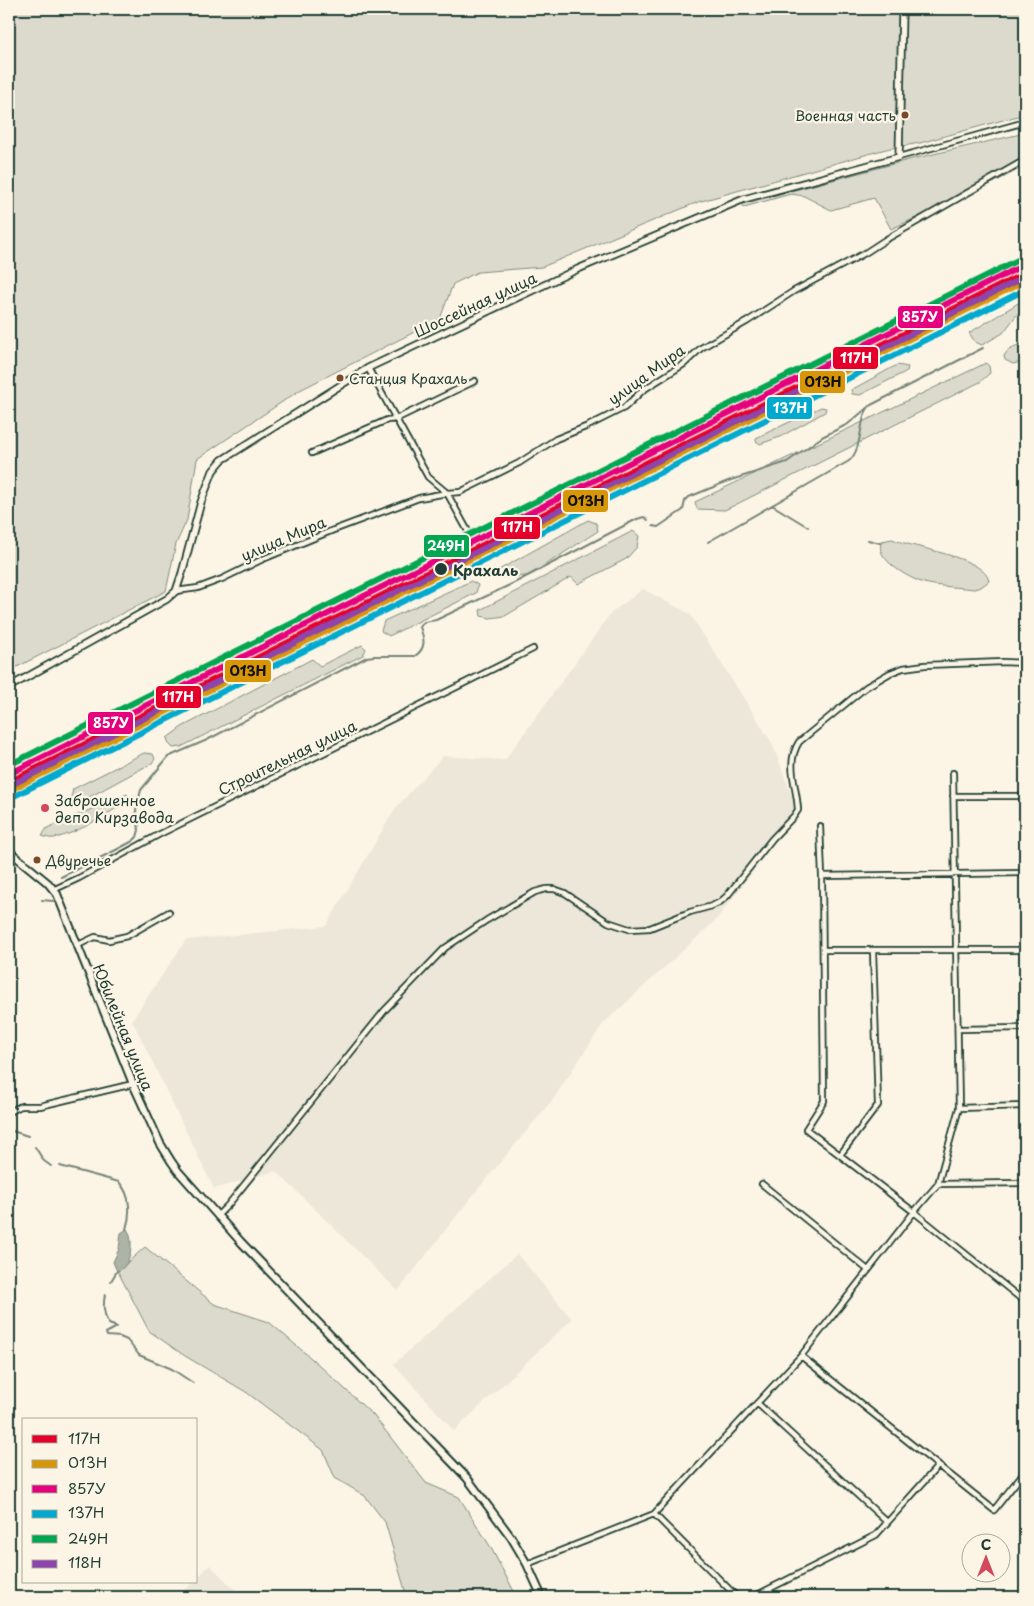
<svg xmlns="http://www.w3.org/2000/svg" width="1034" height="1606" viewBox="0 0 1034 1606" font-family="'Playpen Sans',sans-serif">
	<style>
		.built { fill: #ece7d8 }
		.green { fill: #dcdacc; stroke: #7e8c80 }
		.water { fill: #aeb3a7; stroke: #758479 }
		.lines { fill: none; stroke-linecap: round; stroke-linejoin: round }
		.stream { stroke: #758479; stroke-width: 2 }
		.minor-casing { stroke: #1f3d34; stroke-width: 8 }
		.tertiary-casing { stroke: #1f3d34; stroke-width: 9 }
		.secondary-casing { stroke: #1f3d34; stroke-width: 10 }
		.minor { stroke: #fcf5e5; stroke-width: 4.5 }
		.tertiary { stroke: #fcf5e5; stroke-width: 5.5 }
		.secondary { stroke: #fcf5e5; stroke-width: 6 }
		.rail-casing { stroke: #1f3d34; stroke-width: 4 }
		.rail { stroke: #fcf5e5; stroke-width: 2; stroke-dasharray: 5.5; stroke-linecap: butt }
		.rail-1-casing { stroke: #fcf5e5; stroke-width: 10 }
		.rail-2-casing { stroke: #fcf5e5; stroke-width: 10 }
		.rail-3-casing { stroke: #fcf5e5; stroke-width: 10 }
		.rail-4-casing { stroke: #fcf5e5; stroke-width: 10 }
		.rail-5-casing { stroke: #fcf5e5; stroke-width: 10 }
		.rail-6-casing { stroke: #fcf5e5; stroke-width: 10 }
		.rail-1 { stroke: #e4002b; stroke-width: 6 }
		.rail-2 { stroke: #d79608; stroke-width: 6 }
		.rail-3 { stroke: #e5007d; stroke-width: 6 }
		.rail-4 { stroke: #00a9ce; stroke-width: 6 }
		.rail-5 { stroke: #00a651; stroke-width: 6 }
		.rail-6 { stroke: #8e44ad; stroke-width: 6 }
		.bus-dot { fill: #7a4b2a; stroke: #fcf5e5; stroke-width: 2 }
		.stop-dot { fill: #1f3d34; stroke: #fcf5e5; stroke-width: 2 }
		.poi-dot { fill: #d1495b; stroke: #fcf5e5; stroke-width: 2 }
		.labels { text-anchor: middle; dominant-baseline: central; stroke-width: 4.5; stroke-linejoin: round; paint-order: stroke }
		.bus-label { font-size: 14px; fill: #1f3d34; stroke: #fcf5e5; text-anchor: start }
		.street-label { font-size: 15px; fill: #1f3d34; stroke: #fcf5e5 }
		.stop-label { font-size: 15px; font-weight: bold; fill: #1f3d34; stroke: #fcf5e5; text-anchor: start }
		.poi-label { font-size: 15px; fill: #1f3d34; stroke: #fcf5e5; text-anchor: start }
		.line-badge { stroke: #fcf5e5; stroke-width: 2 }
		.badge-label { font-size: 14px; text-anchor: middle; font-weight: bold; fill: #fff }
		.pale-badge-label { font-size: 14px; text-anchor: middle; font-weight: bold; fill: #111 }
	</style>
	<rect width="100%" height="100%" fill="#fcf5e5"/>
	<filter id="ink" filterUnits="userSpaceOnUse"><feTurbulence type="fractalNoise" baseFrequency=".02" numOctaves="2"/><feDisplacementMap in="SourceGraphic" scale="10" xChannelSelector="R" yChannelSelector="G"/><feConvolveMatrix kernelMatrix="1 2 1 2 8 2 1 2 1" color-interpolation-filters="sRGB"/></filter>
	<g filter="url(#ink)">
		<!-- built -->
		<path class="built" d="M643 589 690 614 772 743 798 812 716 920 603 1024 554 1098 469 1200 398 1291 276 1171 214 1189 132 1020 186 940 326 926 395 809 443 756 505 760 611 613Z
			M517 1254 572 1319 454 1431 394 1364Z
			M210 1565 242 1597H178L193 1582H196V1579Z"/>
		<!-- green -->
		<path class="green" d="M9 9H1025V114L920 143 886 149 698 202 542 267 478 272 453 284 440 319 300 390 197 459 187 520 176 544 166 591 13 669H9Z
			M1025 133V166L995 182 891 229 874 198 831 210 804 196 791 194 744 207 742 204 912 159Z
			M1020 302 1025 304 1003 333 982 345 975 342 969 333Z
			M1025 342V361L1013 364 1005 360 1004 356 1009 349Z
			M986 363 989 366 990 373 980 382 725 510 697 509 695 502Z
			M897 365 908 367 907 371 860 395 852 394 851 390Z
			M821 407 826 408 825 412 780 437 760 444 756 441V438Z
			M588 520 596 523 598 531 528 576 499 577 497 571Z
			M633 531 639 536 637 547 626 559 578 584 571 577 505 616 490 618 481 616 480 610Z
			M892 539C913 548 985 557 989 581L981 587 974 589C958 587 940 587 924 583 910 579 872 558 882 541Z
			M471 581 478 585 476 593 389 636 381 631 384 621Z
			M362 645 366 649 363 655 181 747 173 748 169 744 167 738 182 727 312 659 320 666Z
			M144 753 153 754 155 759 152 763 82 801 71 798 73 789Z
			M127 794 131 799C110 812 78 834 54 838 50 839 46 837 42 836L47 828Z
			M145 1247 214 1304 269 1322 319 1365 374 1416 426 1483 459 1497 490 1546 517 1597H407L385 1522 365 1496 335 1478 323 1450 246 1392 185 1356 149 1331 116 1268 126 1264Z"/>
		<!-- water -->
		<path class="water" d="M127 1229C135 1240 131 1268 117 1271L113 1262 119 1249 121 1233Z"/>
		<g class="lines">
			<!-- stream -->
			<path class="stream" d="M772 505 808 527
				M653 526 658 527 683 510 685 501 689 497 728 481 787 462 822 437 848 424 867 408
				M868 540 880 543
				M708 542 849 461C864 448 858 415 871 405L983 348
				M61 877 116 850 133 841 137 837 139 830 136 810 141 790 168 757 207 740 367 657 374 656H415C427 648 424 638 420 627L424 622 436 620 514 583 637 519 644 517 648 520
				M42 900 53 901
				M9 1130 28 1136
				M35 1147 44 1161 51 1166
				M60 1166 119 1182C131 1195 131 1214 126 1229
				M111 1281 117 1271
				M105 1294C103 1306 103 1314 109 1324L117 1327 106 1333 107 1336 120 1337 127 1340 139 1355 172 1369 193 1383"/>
			<defs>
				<path id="minor" d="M899 157 1025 122
					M368 368 428 477 447 493 469 533
					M312 453 387 420 396 419 475 381
					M176 591 198 588 222 579 263 559 331 531 419 498 447 493 460 492 519 463 556 439 588 426 624 408 643 390 684 364 701 348 748 321 794 291 865 253 885 240 1025 160
					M953 796H1025
					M820 826 822 876 824 1101 806 1129 914 1212 1025 1302
					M822 876 1025 873
					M53 890 79 878 160 834 533 649
					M78 945 95 937 109 940 127 936 169 912
					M823 950H1025
					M958 1029 1025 1028
					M959 1108 1025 1106
					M9 1112 21 1106H40L133 1084
					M840 1155 878 1105 873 951
					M762 1184 868 1270
					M938 1184 1025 1183
					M217 1216 228 1205 385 1010 445 948 487 920 535 892 546 889H554L565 893 608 922 629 929 650 928 690 912 712 906 720 902 727 896 772 839 794 816 798 810C797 786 785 764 799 742L866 687 890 673 903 668 925 665 1003 662 1025 663
					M801 1356 994 1510 1025 1471
					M757 1403 887 1522
					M654 1514 737 1597
					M527 1564 654 1514 801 1356 914 1212 938 1184 959 1108 953 773
					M753 1597 876 1535 938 1466"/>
				<path id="tertiary" d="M9 687 167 599 176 591 182 573 201 502 213 471 222 460 368 368 578 269 744 199 899 157 902 9"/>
				<path id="secondary" d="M9 851 48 883 57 894 133 1084 160 1143 171 1161 178 1171 241 1242 467 1478 511 1537 527 1564 542 1597"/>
			</defs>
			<!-- minor casing -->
			<use href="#minor" class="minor-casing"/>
			<!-- tertiary casing -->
			<use href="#tertiary" class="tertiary-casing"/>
			<!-- secondary casing -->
			<use href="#secondary" class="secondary-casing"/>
			<!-- minor -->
			<use href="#minor" class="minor"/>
			<!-- tertiary -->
			<use href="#tertiary" class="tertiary"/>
			<!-- secondary -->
			<use href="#secondary" class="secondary"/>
			<defs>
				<path id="rail" d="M917 317 1025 254"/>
			</defs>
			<!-- rail casing -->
			<use href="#rail" class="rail-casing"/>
			<!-- rail -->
			<use href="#rail" class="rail"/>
			<defs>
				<path id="rail-1" d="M9 782 1025 273"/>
				<path id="rail-2" d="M12 789 1025 281"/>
				<path id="rail-3" d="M9 774 1022 266"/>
				<path id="rail-4" d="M16 795 1025 290"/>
				<path id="rail-5" d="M9 765 1018 260"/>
				<path id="rail-6" d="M9 786 1025 277"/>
			</defs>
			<!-- rail-1 casing -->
			<use href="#rail-1" class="rail-1-casing"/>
			<!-- rail-2 casing -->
			<use href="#rail-2" class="rail-2-casing"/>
			<!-- rail-3 casing -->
			<use href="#rail-3" class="rail-3-casing"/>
			<!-- rail-4 casing -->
			<use href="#rail-4" class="rail-4-casing"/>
			<!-- rail-5 casing -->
			<use href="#rail-5" class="rail-5-casing"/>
			<!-- rail-6 casing -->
			<use href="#rail-6" class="rail-6-casing"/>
			<!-- rail-1 -->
			<use href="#rail-1" class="rail-1"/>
			<!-- rail-2 -->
			<use href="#rail-2" class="rail-2"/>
			<!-- rail-3 -->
			<use href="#rail-3" class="rail-3"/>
			<!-- rail-4 -->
			<use href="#rail-4" class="rail-4"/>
			<!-- rail-5 -->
			<use href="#rail-5" class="rail-5"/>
			<!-- rail-6 -->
			<use href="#rail-6" class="rail-6"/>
		</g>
	</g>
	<!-- markers -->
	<g class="bus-dot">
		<circle cx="905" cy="115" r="4.5"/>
		<circle cx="340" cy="378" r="4.5"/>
		<circle cx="37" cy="860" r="4.5"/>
	</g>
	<circle class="stop-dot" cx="441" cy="569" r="7"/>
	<circle class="poi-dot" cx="45" cy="808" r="5"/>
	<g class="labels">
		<!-- bus labels -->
		<g class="bus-label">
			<text x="896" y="115" text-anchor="end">Военная часть</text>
			<text x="349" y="378">Станция Крахаль</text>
			<text x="46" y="860">Двуречье</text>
		</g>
		<!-- street labels -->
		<g class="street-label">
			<text transform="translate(475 304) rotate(-25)">Шоссейная улица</text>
			<text transform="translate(646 374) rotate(-36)">улица Мира</text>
			<text transform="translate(283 538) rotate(-23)">улица Мира</text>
			<text transform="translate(287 757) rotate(-26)">Строительная улица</text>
			<text transform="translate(124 1027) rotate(68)">Юбилейная улица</text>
		</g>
		<!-- stop labels -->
		<g class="stop-label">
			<text x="453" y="569">Крахаль</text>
		</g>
		<!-- poi labels -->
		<g class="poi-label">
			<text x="55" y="799">Заброшенное<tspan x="55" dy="17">депо Кирзавода</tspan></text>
		</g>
	</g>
	<g class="line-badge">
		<rect x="897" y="305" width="47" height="24" rx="5" fill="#e5007d"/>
		<rect x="832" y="346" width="47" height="24" rx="5" fill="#e4002b"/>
		<rect x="799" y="370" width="47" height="24" rx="5" fill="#d79608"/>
		<rect x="766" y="396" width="47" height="24" rx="5" fill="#00a9ce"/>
		<rect x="562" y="489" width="47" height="24" rx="5" fill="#d79608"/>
		<rect x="493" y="516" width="48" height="24" rx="5" fill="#e4002b"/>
		<rect x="423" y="534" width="47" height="24" rx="5" fill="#00a651"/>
		<rect x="224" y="659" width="48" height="24" rx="5" fill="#d79608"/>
		<rect x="155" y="685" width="47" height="24" rx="5" fill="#e4002b"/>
		<rect x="87" y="711" width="47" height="24" rx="5" fill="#e5007d"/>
	</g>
	<g class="badge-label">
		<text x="920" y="322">857У</text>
		<text x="856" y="363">117Н</text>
		<text x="790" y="413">137Н</text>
		<text x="517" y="532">117Н</text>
		<text x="446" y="551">249Н</text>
		<text x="178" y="702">117Н</text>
		<text x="111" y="728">857У</text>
	</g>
	<g class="pale-badge-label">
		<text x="823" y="387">013Н</text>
		<text x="586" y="506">013Н</text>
		<text x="248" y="676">013Н</text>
	</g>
	<!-- margin -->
	<rect width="1034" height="1606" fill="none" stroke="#fcf5e5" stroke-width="30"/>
	<rect x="15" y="15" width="1004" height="1576" fill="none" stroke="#1f3d34" stroke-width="2" filter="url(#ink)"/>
	<!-- legend -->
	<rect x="22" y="1418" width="175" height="165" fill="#fcf5e5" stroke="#a4ab9e"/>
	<rect x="32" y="1435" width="25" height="8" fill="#e4002b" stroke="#a4ab9e"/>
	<text x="68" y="1444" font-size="15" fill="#1f3d34">117Н</text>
	<rect x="32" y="1460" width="25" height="8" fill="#d79608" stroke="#a4ab9e"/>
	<text x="68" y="1468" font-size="15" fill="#1f3d34">013Н</text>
	<rect x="32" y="1485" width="25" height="8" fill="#e5007d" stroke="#a4ab9e"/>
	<text x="68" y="1494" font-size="15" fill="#1f3d34">857У</text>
	<rect x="32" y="1510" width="25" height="8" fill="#00a9ce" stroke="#a4ab9e"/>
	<text x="68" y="1518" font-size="15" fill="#1f3d34">137Н</text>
	<rect x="32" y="1535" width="25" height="8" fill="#00a651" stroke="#a4ab9e"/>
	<text x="68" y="1544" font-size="15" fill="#1f3d34">249Н</text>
	<rect x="32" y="1560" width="25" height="8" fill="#8e44ad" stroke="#a4ab9e"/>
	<text x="68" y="1568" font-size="15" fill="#1f3d34">118Н</text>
	<!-- north arrow -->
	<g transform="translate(986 1558)"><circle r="24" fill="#fcf5e5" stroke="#a4ab9e"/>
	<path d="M0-4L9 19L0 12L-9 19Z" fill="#d1495b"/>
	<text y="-8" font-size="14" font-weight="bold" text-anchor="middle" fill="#1f3d34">С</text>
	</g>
</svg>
